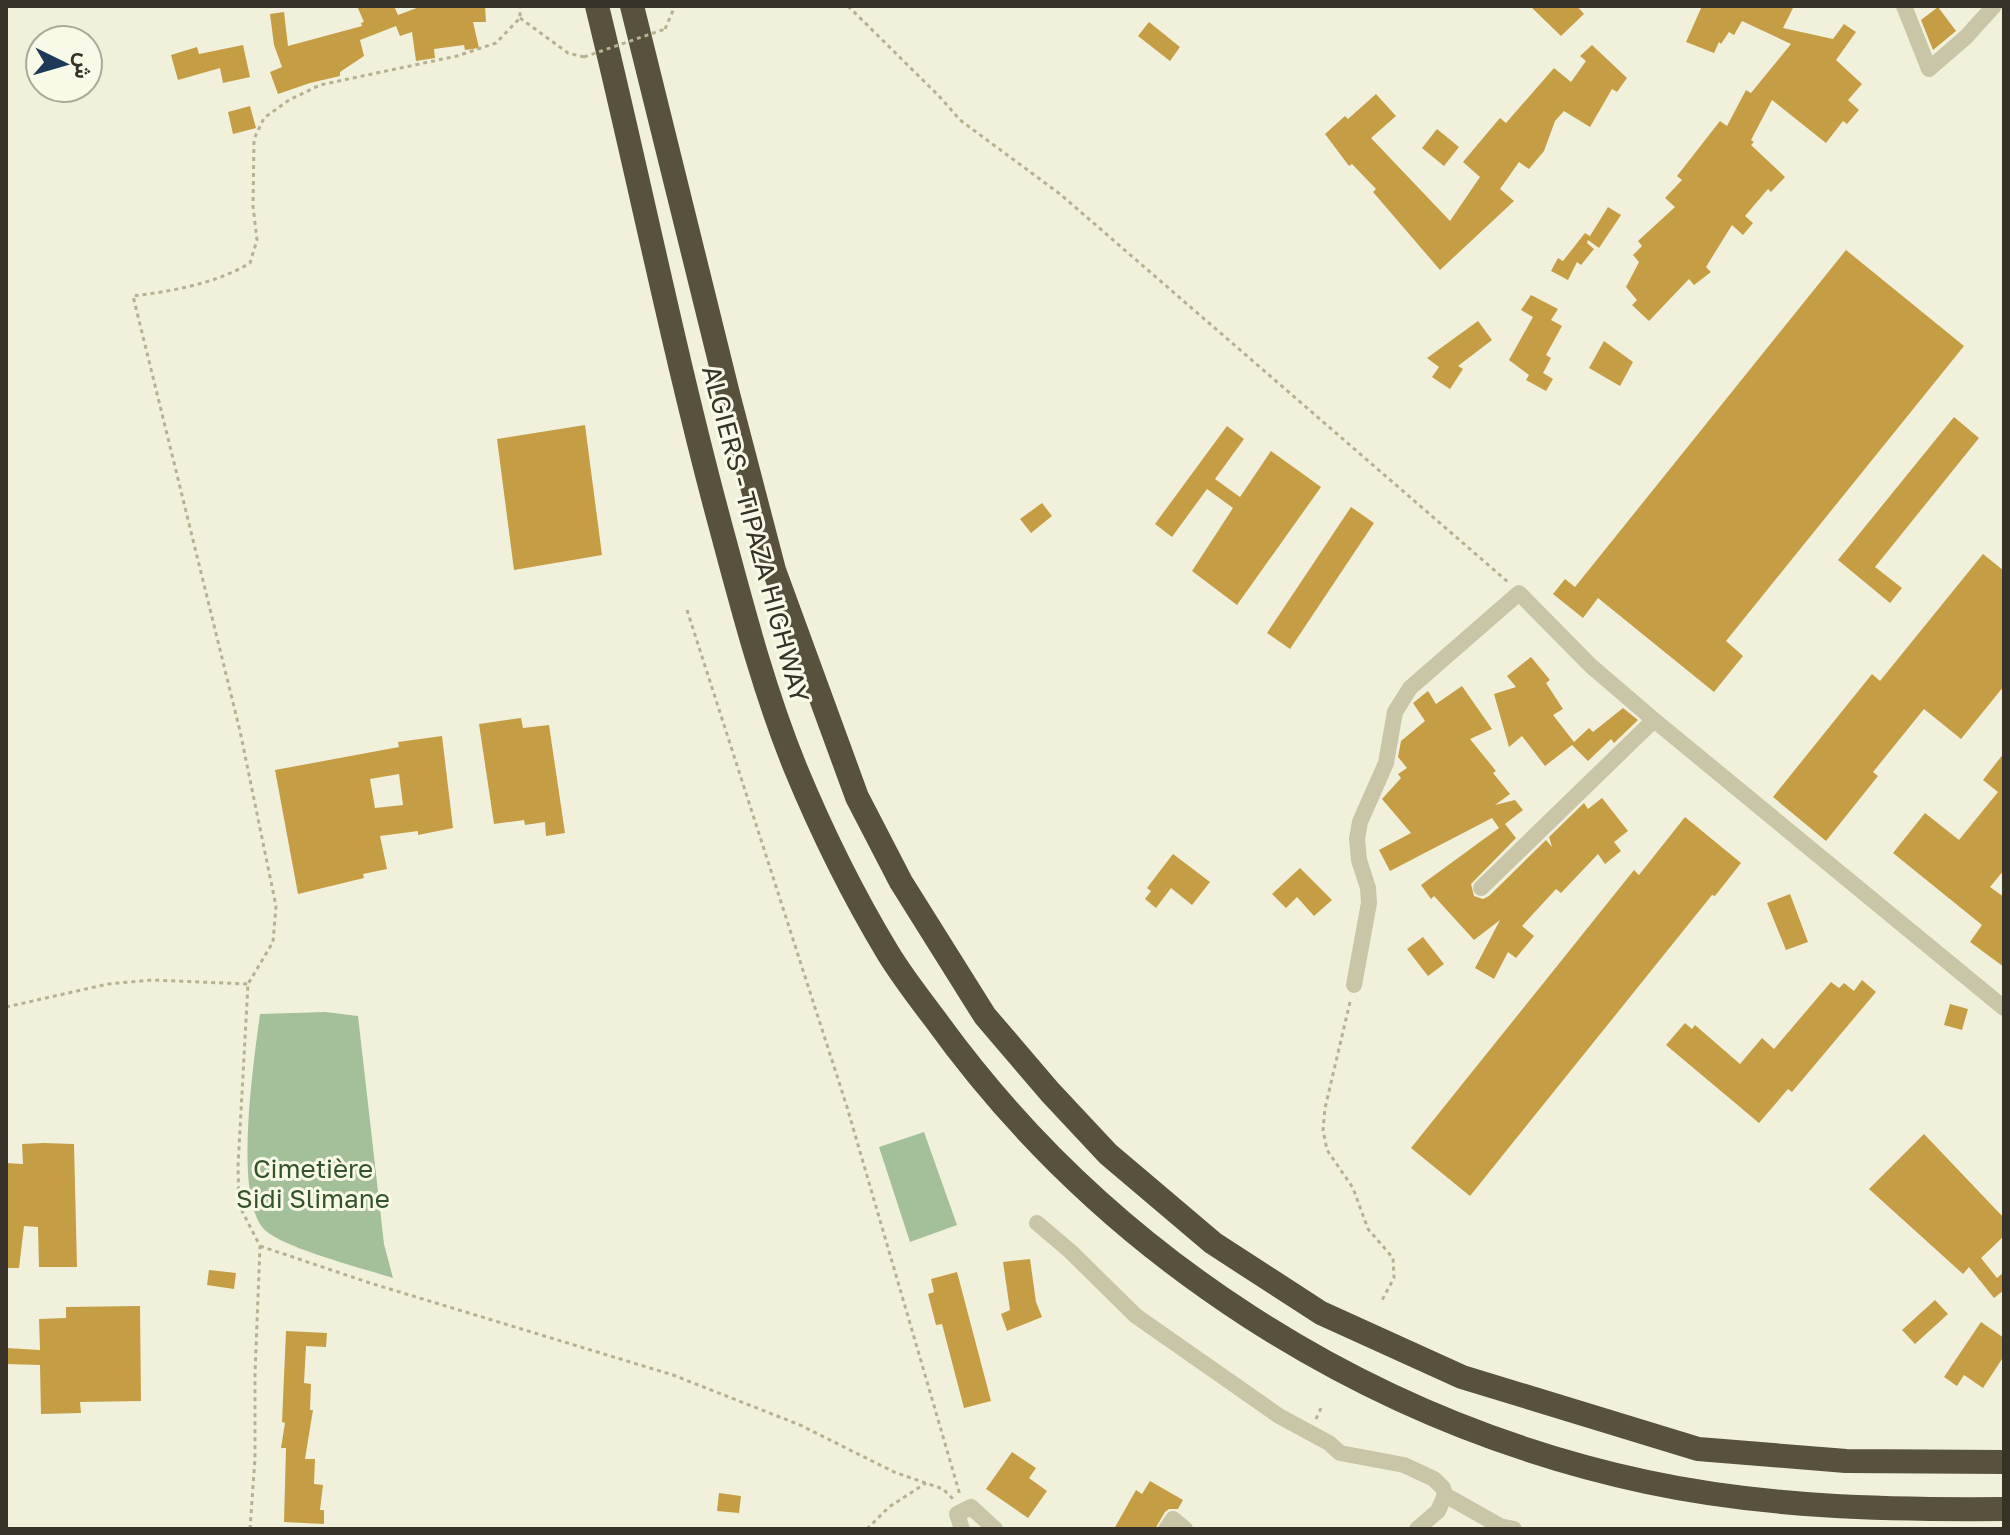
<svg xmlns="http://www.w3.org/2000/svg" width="2010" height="1535" viewBox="0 0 2010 1535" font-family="'Golos Text',Vazirmatn,sans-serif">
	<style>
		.green { fill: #a3c09b }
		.building { fill: #c59d45; fill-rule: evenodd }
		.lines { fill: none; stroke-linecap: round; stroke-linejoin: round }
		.path { stroke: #b5b191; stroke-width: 3; stroke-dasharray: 4 4; stroke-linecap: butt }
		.minor { stroke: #c9c6a7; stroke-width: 16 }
		.motorway { stroke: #57513e; stroke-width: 24 }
		.path-bridge { stroke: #b5b191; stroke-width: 3; stroke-dasharray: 4 4; stroke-linecap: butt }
		.labels { text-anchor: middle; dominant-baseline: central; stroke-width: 6; stroke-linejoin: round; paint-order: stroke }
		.street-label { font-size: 26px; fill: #363227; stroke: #f9f9e7 }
		.park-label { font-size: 26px; fill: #33542b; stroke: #f9f9e7 }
	</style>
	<rect width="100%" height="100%" fill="#f1f1db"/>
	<!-- green -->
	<path class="green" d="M325 1012 358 1016 384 1244 393 1278C366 1269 277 1247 262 1227 234 1190 254 1060 260 1014Z
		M924 1132 957 1225 910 1242 879 1147Z"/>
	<!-- building -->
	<path class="building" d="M357 6H394L398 15 422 6H485L486 22H473L479 48 465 50 464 45 434 49 435 58 416 61 412 32 400 36 396 26 360 40 364 56 340 72V76L310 83 278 94 270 72 282 67 274 45 270 14 284 12 288 46 362 26 361 23 364 22Z
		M1530 6H1577L1584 14 1561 36Z
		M1702 6H1794L1783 28 1833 39 1844 24 1856 32 1836 60 1862 84 1848 100 1859 110 1847 124 1843 121 1826 143 1772 100 1751 140 1754 142 1751 145 1785 177 1771 192 1768 189 1745 216 1753 223 1743 235 1732 225 1706 267 1711 272 1694 285 1689 279 1649 321 1632 305 1637 300 1626 287 1639 262 1633 255 1642 246 1638 241 1675 207 1665 198 1682 180 1677 176 1720 121 1727 126 1746 90 1751 93 1791 44 1742 21 1734 35 1729 32 1721 44 1719 42 1714 53 1686 42Z
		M1938 7 1956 31 1933 50 1921 20Z
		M1149 22 1180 47 1170 61 1138 36Z
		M243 45 250 77 223 83 220 68 178 80 171 55 197 47 199 54Z
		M1592 45 1627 78 1617 92 1612 89 1590 127 1564 111 1555 121 1544 151 1529 169 1519 162 1500 189 1514 201 1440 270 1373 192 1376 189 1352 164 1349 166 1325 134 1345 116 1348 119 1376 94 1396 116 1371 138 1450 221 1480 177 1463 162 1478 144 1500 118 1506 123 1554 68 1571 82 1586 61 1580 56Z
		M250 106 256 128 233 134 228 112Z
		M1437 129 1459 147 1444 166 1422 148Z
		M1608 207 1621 215 1599 248 1588 240 1587 243 1594 249 1581 265 1577 262 1568 280 1551 271 1558 258 1563 261 1585 233 1590 236Z
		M1846 250 1964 346 1726 641 1743 656 1714 692 1598 598 1583 618 1553 594 1565 579 1575 587Z
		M1531 295 1558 309 1551 320 1562 326 1546 355 1551 358 1543 373 1553 379 1546 391 1526 380 1529 375 1509 360 1533 317 1521 310Z
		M1478 321 1492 340 1458 366 1463 369 1450 389 1432 377 1439 367 1427 358Z
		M1604 341 1633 362 1620 386 1589 368Z
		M1954 417 1979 438 1875 567 1902 588 1890 603 1838 560Z
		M585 425 602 555 514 570 497 439Z
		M1227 426 1244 439 1215 479 1240 497 1271 451 1321 487 1237 605 1192 571 1233 508 1207 489 1172 537 1155 524Z
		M1042 503 1052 516 1031 533 1020 519Z
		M1351 507 1374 523 1290 649 1267 633Z
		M1983 554 2004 571V686L1961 739 1924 709 1873 772 1878 776 1826 841 1773 797 1872 674 1880 681Z
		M1531 657 1550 680 1546 683 1563 709 1553 715 1574 742 1589 728 1593 732 1623 708 1638 720 1614 743 1611 739 1588 761 1572 745 1545 766 1522 736 1509 747 1494 694 1516 687 1507 676Z
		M1462 686 1492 729 1470 739 1496 771 1493 773 1510 794 1495 805 1515 800 1523 810 1505 824 1516 838 1471 884 1474 896 1483 899 1489 896 1546 840 1552 847 1549 837 1584 803 1588 809 1602 798 1628 831 1614 842 1621 851 1605 864 1598 854 1561 893 1556 889 1522 926 1534 936 1516 958 1508 952 1494 979 1475 968 1500 920 1474 940 1434 896 1431 899 1421 885 1499 828 1492 818 1390 871 1379 850 1411 833 1382 799 1401 778 1398 774 1407 768 1398 757 1401 741 1425 721 1413 703 1428 691 1436 704Z
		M521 718 523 728 549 725 565 833 546 836 545 822 525 825 524 820 494 824 479 724Z
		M442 736 453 828 418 835V831L380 836 387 869 363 874 364 878 298 894 275 770 399 747 398 742ZM399 774 403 805 375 808 370 779Z
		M2004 753V870L1990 887 2004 897V967L1970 942 1982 925 1893 853 1925 813 1959 840 1998 792 1983 780Z
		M1685 817 1741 863 1715 896 1712 895 1470 1196 1411 1148 1634 870 1639 875Z
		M1173 854 1210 882 1192 905 1171 888 1156 908 1145 899 1151 891 1147 888Z
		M1300 868 1332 900 1314 916 1297 897 1286 908 1272 894Z
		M1790 894 1808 942 1786 950 1767 903Z
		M1423 937 1444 964 1428 976 1407 949Z
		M1862 980 1876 992 1792 1092 1788 1089 1759 1123 1666 1045 1685 1023 1692 1029 1695 1025 1740 1064 1762 1038 1774 1049 1831 982 1839 988 1844 983 1854 991Z
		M1950 1004 1968 1009 1962 1030 1944 1025Z
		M1924 1134 2004 1218V1236L1981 1258 1997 1278 2004 1272V1290L1994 1298 1969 1267 1963 1274 1869 1189Z
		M44 1143 74 1144 77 1267H39L38 1227 24 1226 19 1268H6V1163L23 1164 22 1144Z
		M1030 1259 1036 1302 1042 1317 1007 1331 1001 1314 1010 1310 1003 1262Z
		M209 1270 236 1273 234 1289 207 1285Z
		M957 1272 991 1401 964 1408 942 1324 936 1325 928 1294 934 1292 931 1279Z
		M1935 1300 1948 1314 1915 1344 1902 1330Z
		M140 1306 141 1401 80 1402 81 1413 41 1414 40 1365 6 1364V1348L40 1350 39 1319 66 1318V1307Z
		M1981 1322 2004 1338V1356L1983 1388 1964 1375 1957 1386 1944 1377Z
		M286 1331 327 1333 326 1347 306 1346 304 1383 311 1384 310 1410H313L305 1459H315L314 1484 323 1485 320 1510H324V1524L284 1522 286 1448H281L285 1423 282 1422Z
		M1012 1452 1036 1468 1029 1478 1047 1491 1028 1518 986 1489Z
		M1150 1481 1183 1500 1178 1509H1169L1165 1512 1155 1529H1114L1136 1490 1142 1494Z
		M719 1493 741 1496 739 1513 717 1511Z"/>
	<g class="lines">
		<!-- path -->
		<path class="path" d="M848 6 939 96 960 120 1060 194 1508 582
			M520 18 568 53 584 57
			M665 29 675 6
			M687 610 847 1107 960 1495
			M1350 1002 1325 1108 1323 1130 1327 1150 1353 1188 1368 1229 1393 1258 1394 1278 1381 1302
			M6 1007 108 984 152 980 248 984
			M260 1246 370 1283 673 1375 800 1425 894 1472 943 1489 953 1499
			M1316 1419 1321 1408
			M250 1529 255 1458V1373L260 1246 239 1205 238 1166 248 984 273 942 276 906 240 731 133 296C172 291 215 284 250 263L257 240 253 206 254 139 264 118 289 100 320 85 457 56 496 43 520 18V6
			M867 1529 889 1507 926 1483"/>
		<!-- minor -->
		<path class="minor" d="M1904 6 1929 69 1966 37 1994 6
			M1481 888 1654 720
			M1354 985 1369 903 1368 888 1359 860 1357 839 1360 822 1386 763 1395 712 1410 688 1519 593 1591 666 1654 720 2004 1008
			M1037 1223 1070 1251 1136 1316 1279 1416 1329 1443 1340 1453 1404 1465 1434 1479 1443 1488 1445 1495 1438 1511 1417 1529
			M1445 1495 1500 1526 1514 1529
			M962 1529 957 1514 971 1507 995 1529
			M1166 1529 1173 1519 1185 1529"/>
		<!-- motorway -->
		<path class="motorway" d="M597 6C639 178 674 353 720 524 742 606 763 688 795 767 821 830 853 895 888 953 902 976 919 998 935 1019 1105 1255 1364 1421 1647 1482 1764 1507 1884 1510 2004 1509
			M632 6 728 394 774 570 857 797 901 882 985 1016 1050 1092 1108 1154 1213 1243 1321 1313 1462 1377 1698 1449 1846 1461 2004 1462"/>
		<!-- path-bridge -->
		<path class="path-bridge" d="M584 57 665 29"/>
	</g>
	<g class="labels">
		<!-- street labels -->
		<g class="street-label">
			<text transform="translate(756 534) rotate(75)">ALGIERS - TIPAZA HIGHWAY</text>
		</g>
		<!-- park labels -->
		<g class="park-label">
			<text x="313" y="1168">Cimetière<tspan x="313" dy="30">Sidi Slimane</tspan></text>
		</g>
	</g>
	<!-- border -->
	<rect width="2010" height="1535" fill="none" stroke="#363227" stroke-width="16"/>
	<!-- north arrow -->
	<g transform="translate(64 64) rotate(95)"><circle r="38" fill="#f9f9e7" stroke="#aba99a" stroke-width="2"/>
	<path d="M0-6L14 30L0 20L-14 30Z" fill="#1d3957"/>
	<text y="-12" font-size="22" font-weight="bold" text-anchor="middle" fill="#363227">ش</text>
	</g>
</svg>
